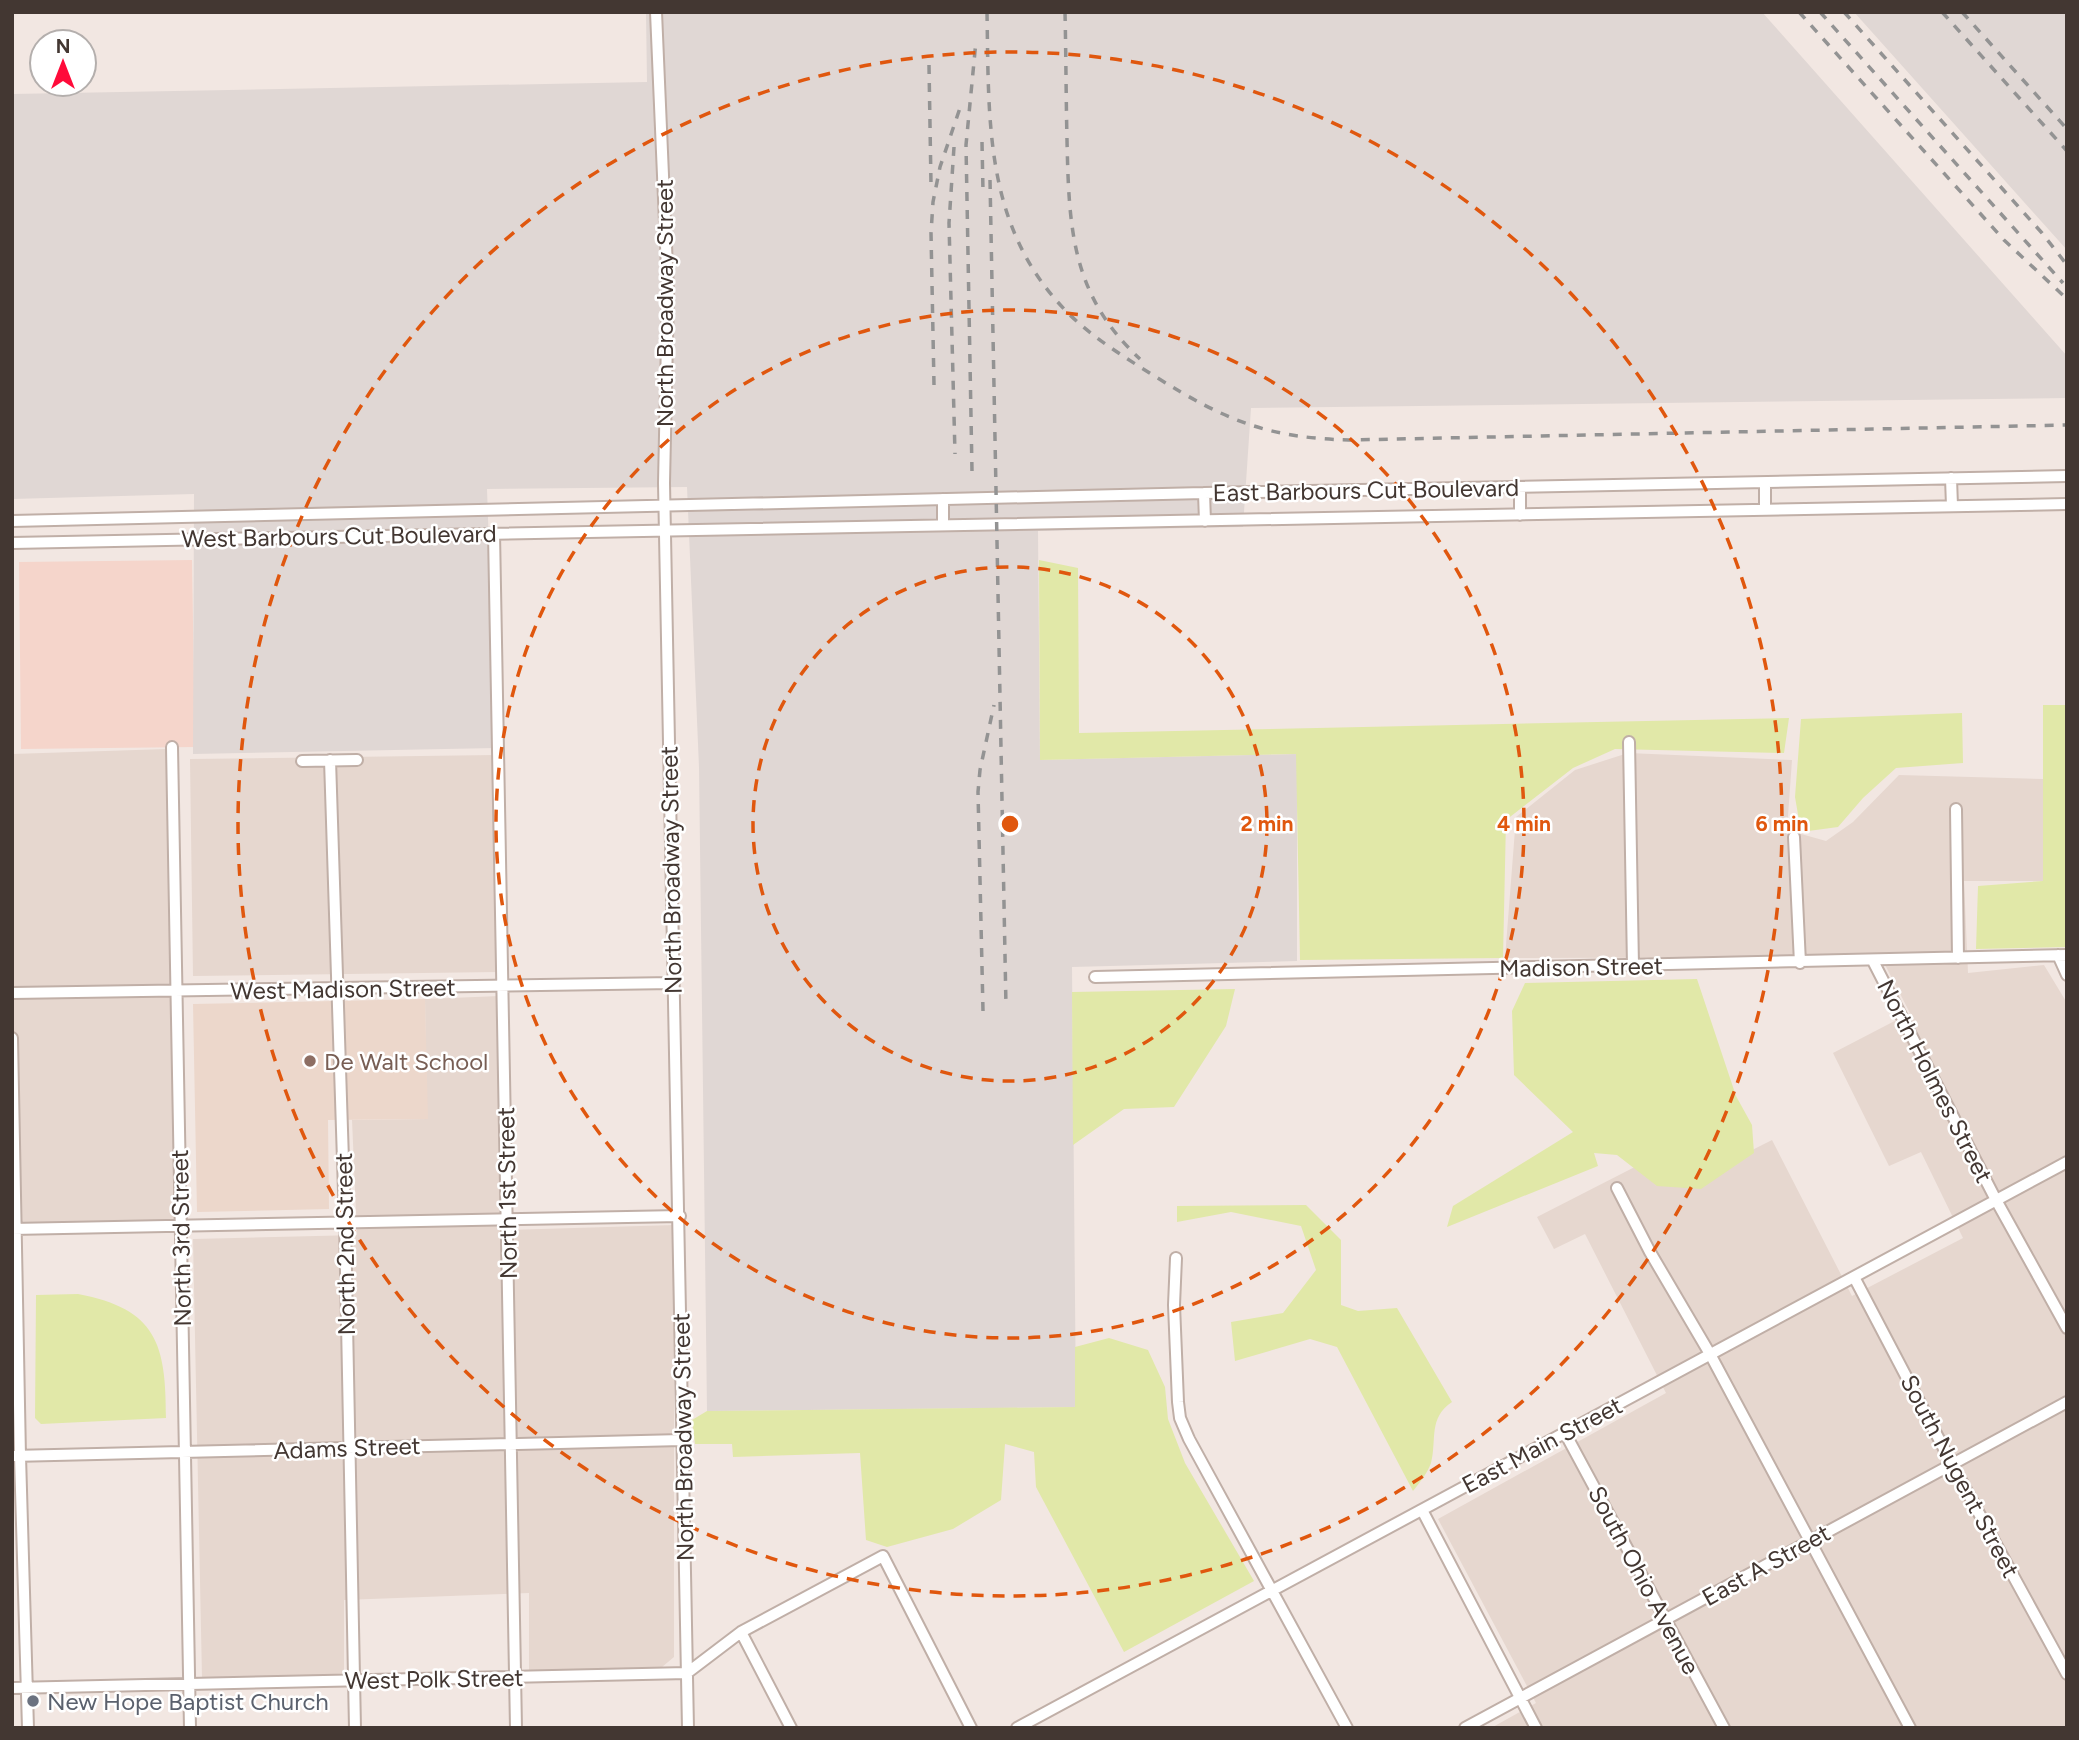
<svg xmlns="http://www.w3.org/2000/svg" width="2079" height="1740" viewBox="0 0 2079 1740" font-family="Figtree,sans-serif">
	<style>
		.residential { fill: #e6d7cf }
		.commercial { fill: #f5d5cb }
		.industrial { fill: #e0d7d4 }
		.education { fill: #ecd7cb }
		.green { fill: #e1e8a8 }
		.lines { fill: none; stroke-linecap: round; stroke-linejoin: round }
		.minor-casing { stroke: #c0afa7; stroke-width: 14 }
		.minor { stroke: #fff; stroke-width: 10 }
		.rail { stroke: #939393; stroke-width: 3.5; stroke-dasharray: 9 9; stroke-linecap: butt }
		.ring { fill: none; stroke: #e0570e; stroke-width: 3.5; stroke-dasharray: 12 9 }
		.education-dot { fill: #8d6e63; stroke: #fff; stroke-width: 2.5 }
		.worship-dot { fill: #6b7280; stroke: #fff; stroke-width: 2.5 }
		.labels { text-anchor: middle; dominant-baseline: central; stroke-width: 5; stroke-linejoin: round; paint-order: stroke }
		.street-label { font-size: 24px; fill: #433732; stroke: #fff }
		.education-label { font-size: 24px; fill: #785e54; stroke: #fff; text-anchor: start }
		.worship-label { font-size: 24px; fill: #5b616d; stroke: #fff; text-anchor: start }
		.centre { fill: #e0570e; stroke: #fff; stroke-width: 3.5 }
		.ring-label { font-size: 21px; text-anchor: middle; font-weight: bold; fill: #e0570e; stroke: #fff; stroke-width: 5; stroke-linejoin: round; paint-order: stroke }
	</style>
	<rect width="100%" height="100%" fill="#f2e7e2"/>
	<!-- residential -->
	<path class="residential" d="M167 749 177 1224 12 1226V754Z
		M1628 753 1792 760 1787 830 1826 841 1853 822 1899 775 2043 779V881H1964L1968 973 2044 965 2067 1003V1728H1491L1536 1703 1438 1519 1666 1393 1585 1234 1554 1249 1537 1217 1666 1151 1683 1185 1772 1140 1852 1296 1963 1238 1921 1152 1889 1166 1833 1053 1910 1013 1881 957 1505 958 1516 817 1575 770Z
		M495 755 498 972 193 976 190 759Z
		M500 996 504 1230 674 1225V1657L662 1667 529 1671V1593L344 1600V1676L202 1678 193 1239 357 1235 352 1120 427 1119 425 999Z"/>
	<!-- commercial -->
	<path class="commercial" d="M192 560 195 747 21 749 19 562Z"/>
	<!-- industrial -->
	<path class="industrial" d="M646 12H1762L2067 356V398L1251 408 1243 527 1038 531 1040 760 1297 754V961L1072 967 1076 1407 707 1411 699 767 687 487 487 489 496 748 193 754 194 494 12 499V94L647 82Z
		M1854 12H2067V250Z"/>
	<!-- education -->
	<path class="education" d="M425 999 428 1119 328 1120 329 1209 197 1212 193 1004Z"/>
	<!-- green -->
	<path class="green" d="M1039 560 1078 568 1079 733 1789 718 1784 753 1615 749 1573 768 1506 820 1503 958 1300 960 1296 754 1040 760Z
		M2043 705H2067V947L1976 949 1978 886 2043 881Z
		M1962 713 1963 763 1896 768 1863 798 1838 827 1801 832 1795 797 1801 719Z
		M1697 979 1736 1096 1752 1125 1754 1153 1701 1189 1657 1186 1617 1155 1594 1153 1598 1166 1447 1227 1453 1206 1573 1132 1514 1075 1512 1011 1525 983Z
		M1235 989 1226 1026 1174 1107 1124 1109 1073 1145 1072 992Z
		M1306 1205 1341 1240V1305L1358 1311 1397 1308 1452 1402C1428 1418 1437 1439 1431 1463 1427 1474 1420 1482 1413 1491L1337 1347 1310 1339 1235 1361 1231 1322 1283 1313 1316 1270 1301 1226 1231 1212 1177 1222V1206Z
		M78 1294C157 1309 166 1344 166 1418L41 1424 35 1418 36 1295Z
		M1109 1338 1148 1350 1165 1387 1168 1419 1185 1463 1254 1581 1124 1652 1036 1487 1034 1452 1005 1444 1001 1500 953 1529 887 1547 866 1540 860 1453 733 1457 732 1444H695L692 1420 707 1411 1075 1407V1347Z"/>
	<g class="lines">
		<defs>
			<path id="minor" d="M656 12 668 292 664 483 688 1728
				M1951 478 1952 506
				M1765 483V509
				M1520 488V515
				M1204 493 1205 521
				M943 499V525
				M12 521 1204 493 2067 476
				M494 533 516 1728
				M12 543 2067 504
				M1629 742 1633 966
				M172 747 190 1728
				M330 760 345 1222 355 1728
				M302 761 357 760
				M1956 809 1958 958
				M1794 837 1800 963
				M2058 955 2067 975
				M1873 961 1996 1200 2067 1328
				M1095 977 2067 955
				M12 993 673 983
				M12 1038 20 1456 28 1728
				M1617 1188 1650 1252 1710 1354 1910 1728
				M12 1229 680 1216
				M1176 1258 1174 1305 1178 1402 1180 1418 1189 1439 1347 1728
				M1854 1277 1952 1464 2067 1674
				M1565 1433 1724 1728
				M12 1456 682 1440
				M1422 1510 1536 1728
				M741 1632 791 1728
				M12 1688 687 1673 741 1632 883 1556 971 1728
				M1017 1728 2067 1162
				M1465 1728 2067 1402"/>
		</defs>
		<!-- minor casing -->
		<use href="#minor" class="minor-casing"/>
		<!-- minor -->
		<use href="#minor" class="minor"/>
		<!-- rail -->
		<path class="rail" d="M987 12C989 124 984 230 1070 315 1096 340 1126 358 1156 377 1225 420 1267 438 1349 440L2067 425
			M1065 12C1066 55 1066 97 1067 140 1069 228 1071 295 1140 359
			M1799 12 2004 240 2067 299
			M1820 12 2063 283
			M1844 12 2042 233 2067 265
			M1942 12 2067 151
			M1962 12 2067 129
			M929 65 931 184
			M982 142 983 191
			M954 147 949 223 955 454
			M990 180 1006 1007
			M934 385 931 233 933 202 940 167 962 102
			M972 471 966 145 976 41
			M983 1011 978 792 980 770 994 705"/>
	</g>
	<!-- distance rings -->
	<g class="ring">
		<circle cx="1010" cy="824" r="257"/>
		<circle cx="1010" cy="824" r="514"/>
		<circle cx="1010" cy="824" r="772"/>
	</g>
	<!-- markers -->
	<circle class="education-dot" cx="310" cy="1061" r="7"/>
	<circle class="worship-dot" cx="33" cy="1701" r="7"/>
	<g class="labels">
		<!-- street labels -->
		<g class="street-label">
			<text transform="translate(664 303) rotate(-90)">North Broadway Street</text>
			<text transform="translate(1366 490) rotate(-1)">East Barbours Cut Boulevard</text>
			<text transform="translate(339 536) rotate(-1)">West Barbours Cut Boulevard</text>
			<text transform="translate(671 870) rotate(-91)">North Broadway Street</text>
			<text transform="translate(1581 967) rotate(-1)">Madison Street</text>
			<text transform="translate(343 989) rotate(-1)">West Madison Street</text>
			<text transform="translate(1935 1081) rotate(63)">North Holmes Street</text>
			<text transform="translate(507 1193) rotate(-91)">North 1st Street</text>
			<text transform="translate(181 1238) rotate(-91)">North 3rd Street</text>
			<text transform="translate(345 1244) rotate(-91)">North 2nd Street</text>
			<text transform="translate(683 1437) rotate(-91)">North Broadway Street</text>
			<text transform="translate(1542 1445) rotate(-28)">East Main Street</text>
			<text transform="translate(347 1448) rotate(-2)">Adams Street</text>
			<text transform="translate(1960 1476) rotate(62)">South Nugent Street</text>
			<text transform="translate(1766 1565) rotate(-29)">East A Street</text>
			<text transform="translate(1644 1580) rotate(62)">South Ohio Avenue</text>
			<text transform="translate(434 1679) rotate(-1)">West Polk Street</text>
		</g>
		<!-- education labels -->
		<g class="education-label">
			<text x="324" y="1061">De Walt School</text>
		</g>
		<!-- worship labels -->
		<g class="worship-label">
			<text x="47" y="1701">New Hope Baptist Church</text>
		</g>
	</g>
	<circle cx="1010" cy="824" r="10" class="centre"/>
	<g class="ring-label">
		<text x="1267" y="831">2 min</text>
		<text x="1524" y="831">4 min</text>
		<text x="1782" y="831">6 min</text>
	</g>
	<!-- border -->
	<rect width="2079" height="1740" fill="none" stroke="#433732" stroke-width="28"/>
	<!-- north arrow -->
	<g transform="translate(63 63)"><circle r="33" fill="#ffffff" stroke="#b4afad" stroke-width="2"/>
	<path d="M0-5L12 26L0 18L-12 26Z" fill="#ff0b3a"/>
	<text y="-10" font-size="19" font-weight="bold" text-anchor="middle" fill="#433732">N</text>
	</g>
</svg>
